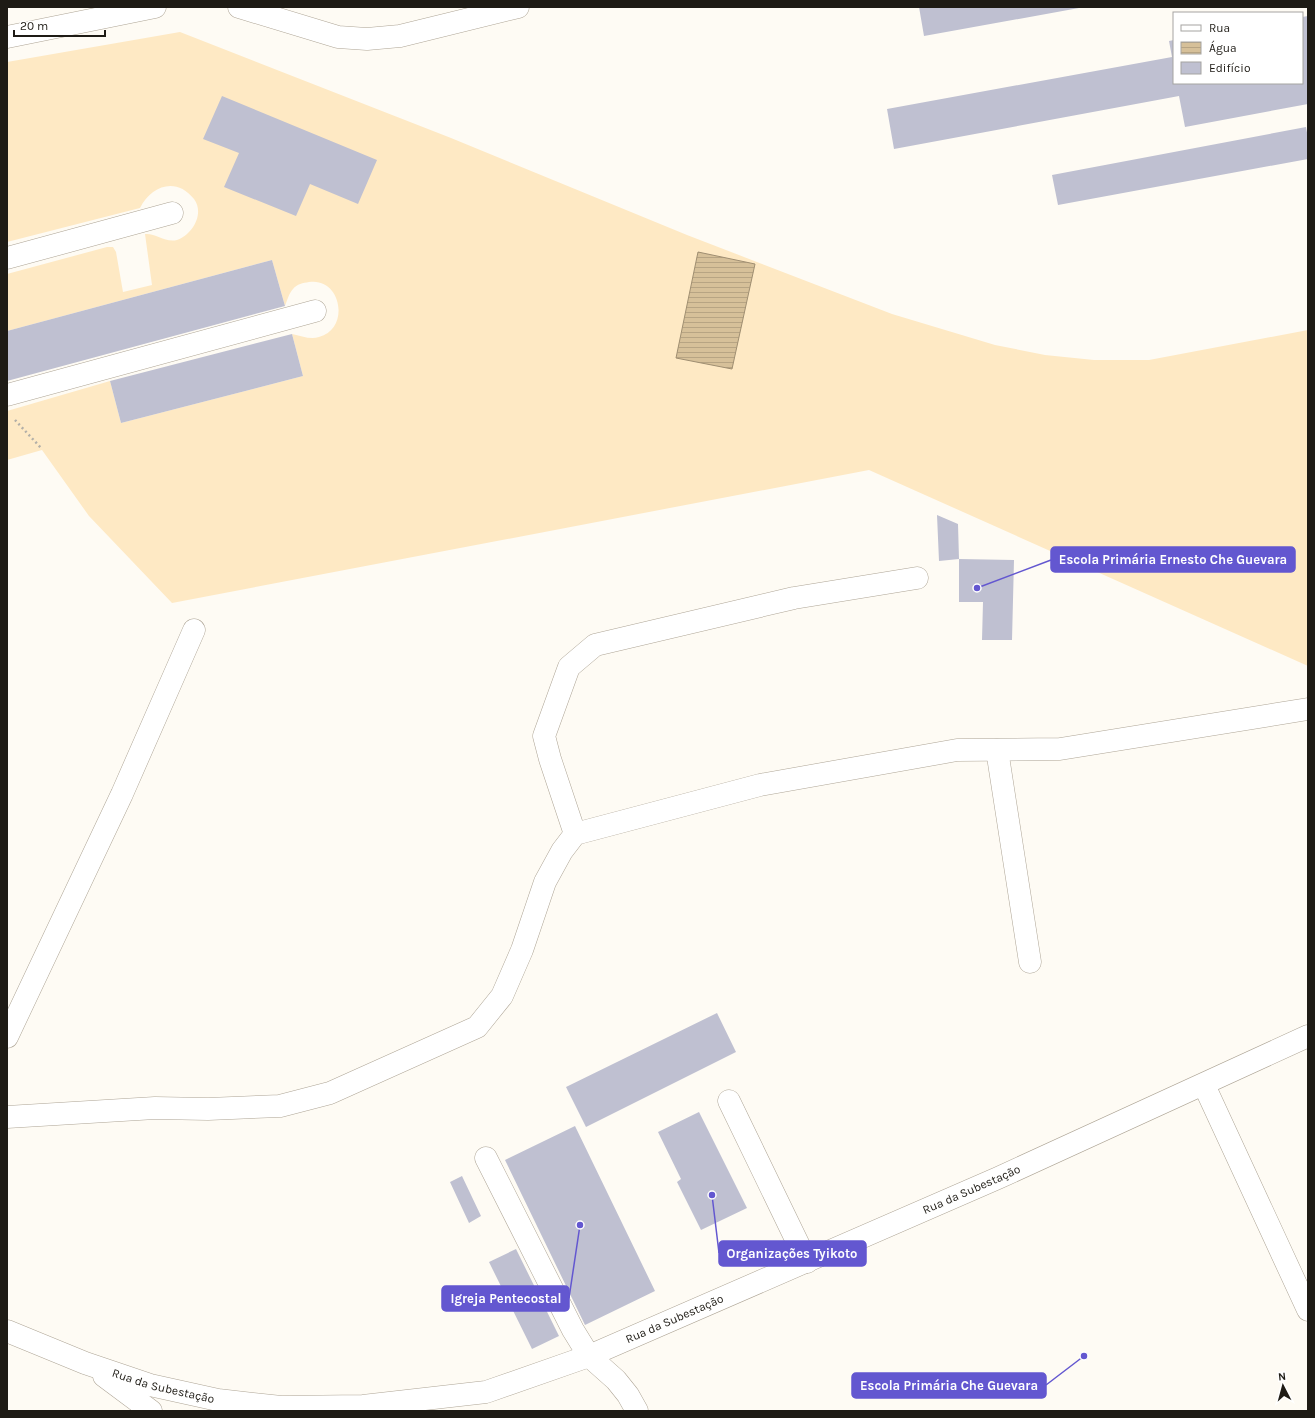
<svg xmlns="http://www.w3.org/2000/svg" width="1315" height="1418" viewBox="0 0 1315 1418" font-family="Karla,sans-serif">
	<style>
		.grass { fill: #fee9c4 }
		.water { fill: url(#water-rules); stroke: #9f8e71 }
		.building { fill: #bfc0d1 }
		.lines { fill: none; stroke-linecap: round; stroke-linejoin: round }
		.minor-casing { stroke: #aea596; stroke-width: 23 }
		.path { stroke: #b2afa8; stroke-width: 2.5; stroke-dasharray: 2 3; stroke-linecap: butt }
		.minor { stroke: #fff; stroke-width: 22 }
		.labels { text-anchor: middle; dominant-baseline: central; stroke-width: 3; stroke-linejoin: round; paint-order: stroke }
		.street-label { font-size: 12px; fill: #1e1b15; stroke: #fff }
		.leader { fill: none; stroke: #6357d0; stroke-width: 1.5 }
		.callout-dot { fill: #6357d0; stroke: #fff; stroke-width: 1.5 }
		.callout { fill: #6357d0; stroke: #6357d0; stroke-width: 1.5 }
		.callout-label { font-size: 13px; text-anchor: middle; font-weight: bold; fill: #fff }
	</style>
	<defs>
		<pattern id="water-rules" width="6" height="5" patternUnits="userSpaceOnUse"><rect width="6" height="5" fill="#d6c099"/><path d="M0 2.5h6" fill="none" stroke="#b7a483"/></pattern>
	</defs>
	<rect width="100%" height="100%" fill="#fefbf4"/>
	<!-- grass -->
	<path class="grass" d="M180 32 451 138 687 235 892 314 995 345 1045 355 1094 360H1149L1308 330V666L869 470 172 603 89 516 42 450 7 460V411L110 381 121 423 303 376 292 334C301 336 311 340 319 337 351 328 341 277 309 282 303 283 297 284 293 289 289 293 287 301 285 306L272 260 7 331V274L107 247H113L116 252 123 292 152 285 145 234C156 233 165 243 177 240 192 235 205 214 194 199 176 176 151 186 140 208L7 242V62Z"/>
	<!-- water -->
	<path class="water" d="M698 252 755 264 732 369 676 358Z"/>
	<!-- building -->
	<path class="building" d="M919 7H1079V8L924 36Z
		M1308 16V104L1185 127 1179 96 894 149 887 109 1172 57 1169 41 1174 40V83H1302V17Z
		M222 96 377 160 358 204 310 184 296 216 224 187 239 153 203 139Z
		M1306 127 1308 138V159L1058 205 1052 175Z
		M272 260 285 306 7 381V331Z
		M292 334 303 376 121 423 110 381Z
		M937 515 958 524 959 559 939 561Z
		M959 559 1014 560 1012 640H982L983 602H959Z
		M717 1013 736 1052 586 1127 566 1087Z
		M699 1112 747 1208 701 1230 677 1182 681 1179 658 1132Z
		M575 1126 655 1291 585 1325 505 1160Z
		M462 1176 481 1216 469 1223 450 1182Z
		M516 1249 559 1336 532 1349 489 1262Z"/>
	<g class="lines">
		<defs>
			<g id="minor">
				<path d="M239 7 338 37 367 39 400 36 518 7"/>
				<path d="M7 37 155 7"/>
				<path d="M7 258 172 213"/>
				<path d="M7 395 315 311"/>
				<path d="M997 750 1030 962"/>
				<path d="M575 834 550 759 544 736 569 667 595 645 794 598 917 578"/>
				<path d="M7 1037 122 794 194 630"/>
				<path d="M1204 1085 1308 1310"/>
				<path d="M729 1101 807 1262"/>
				<path d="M7 1117 155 1108 208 1109 280 1106 330 1093 477 1027 502 996 522 950 545 882 562 851 575 834 760 785 957 750 1060 749 1308 709"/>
				<path d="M486 1158 573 1330 589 1356 616 1380 628 1395 637 1411"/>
				<path id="s1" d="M7 1331 85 1363 150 1385 218 1400 281 1407 363 1406 486 1392 589 1356 998 1178 1308 1036"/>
				<path d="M104 1376 151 1411"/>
			</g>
		</defs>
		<!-- minor casing -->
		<use href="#minor" class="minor-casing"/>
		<!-- path -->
		<path class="path" d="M15 420 42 449"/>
		<!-- minor -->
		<use href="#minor" class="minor"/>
	</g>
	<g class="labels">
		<!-- street labels -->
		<g class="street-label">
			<text stroke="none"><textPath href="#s1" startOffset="1018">Rua da Subestação</textPath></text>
			<text stroke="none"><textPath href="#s1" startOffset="694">Rua da Subestação</textPath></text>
			<text stroke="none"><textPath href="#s1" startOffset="166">Rua da Subestação</textPath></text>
		</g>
	</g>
	<!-- callouts -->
	<path class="leader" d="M977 588L1051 560M712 1195L719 1253M580 1225L569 1298M1084 1356L1046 1385"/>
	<g class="callout-dot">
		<circle cx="977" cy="588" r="4"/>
		<circle cx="712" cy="1195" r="4"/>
		<circle cx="580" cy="1225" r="4"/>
		<circle cx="1084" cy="1356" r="4"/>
	</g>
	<g class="callout">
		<rect x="1051" y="547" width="244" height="25" rx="4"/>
		<rect x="719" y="1241" width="147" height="25" rx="4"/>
		<rect x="442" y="1286" width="127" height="25" rx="4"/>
		<rect x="852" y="1373" width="194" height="25" rx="4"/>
	</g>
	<g class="callout-label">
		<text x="1173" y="564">Escola Primária Ernesto Che Guevara</text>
		<text x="792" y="1258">Organizações Tyikoto</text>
		<text x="506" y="1303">Igreja Pentecostal</text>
		<text x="949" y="1390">Escola Primária Che Guevara</text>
	</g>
	<!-- border -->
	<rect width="1315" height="1418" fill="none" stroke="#1e1b15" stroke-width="16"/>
	<!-- legend -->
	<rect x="1173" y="12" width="130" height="72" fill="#ffffff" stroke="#a5a4a1"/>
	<rect x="1181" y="25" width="20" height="6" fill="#ffffff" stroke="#a5a4a1"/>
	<text x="1209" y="32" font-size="12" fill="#1e1b15">Rua</text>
	<rect x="1181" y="42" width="20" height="12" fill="url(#water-rules)" stroke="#a5a4a1"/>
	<text x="1209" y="52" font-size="12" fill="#1e1b15">Água</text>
	<rect x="1181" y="62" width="20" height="12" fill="#bfc0d1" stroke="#a5a4a1"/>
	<text x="1209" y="72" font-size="12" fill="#1e1b15">Edifício</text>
	<!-- north arrow -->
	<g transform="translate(1283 1386) rotate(354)" stroke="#ffffff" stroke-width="3" paint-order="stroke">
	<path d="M0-3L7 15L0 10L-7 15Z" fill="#1e1b15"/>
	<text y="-6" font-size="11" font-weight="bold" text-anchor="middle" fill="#1e1b15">N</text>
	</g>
	<!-- scale -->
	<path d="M14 30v6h91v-6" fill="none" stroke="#1e1b15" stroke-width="2"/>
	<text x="20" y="30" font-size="12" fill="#1e1b15" stroke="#ffffff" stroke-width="3" paint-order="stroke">20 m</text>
</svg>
